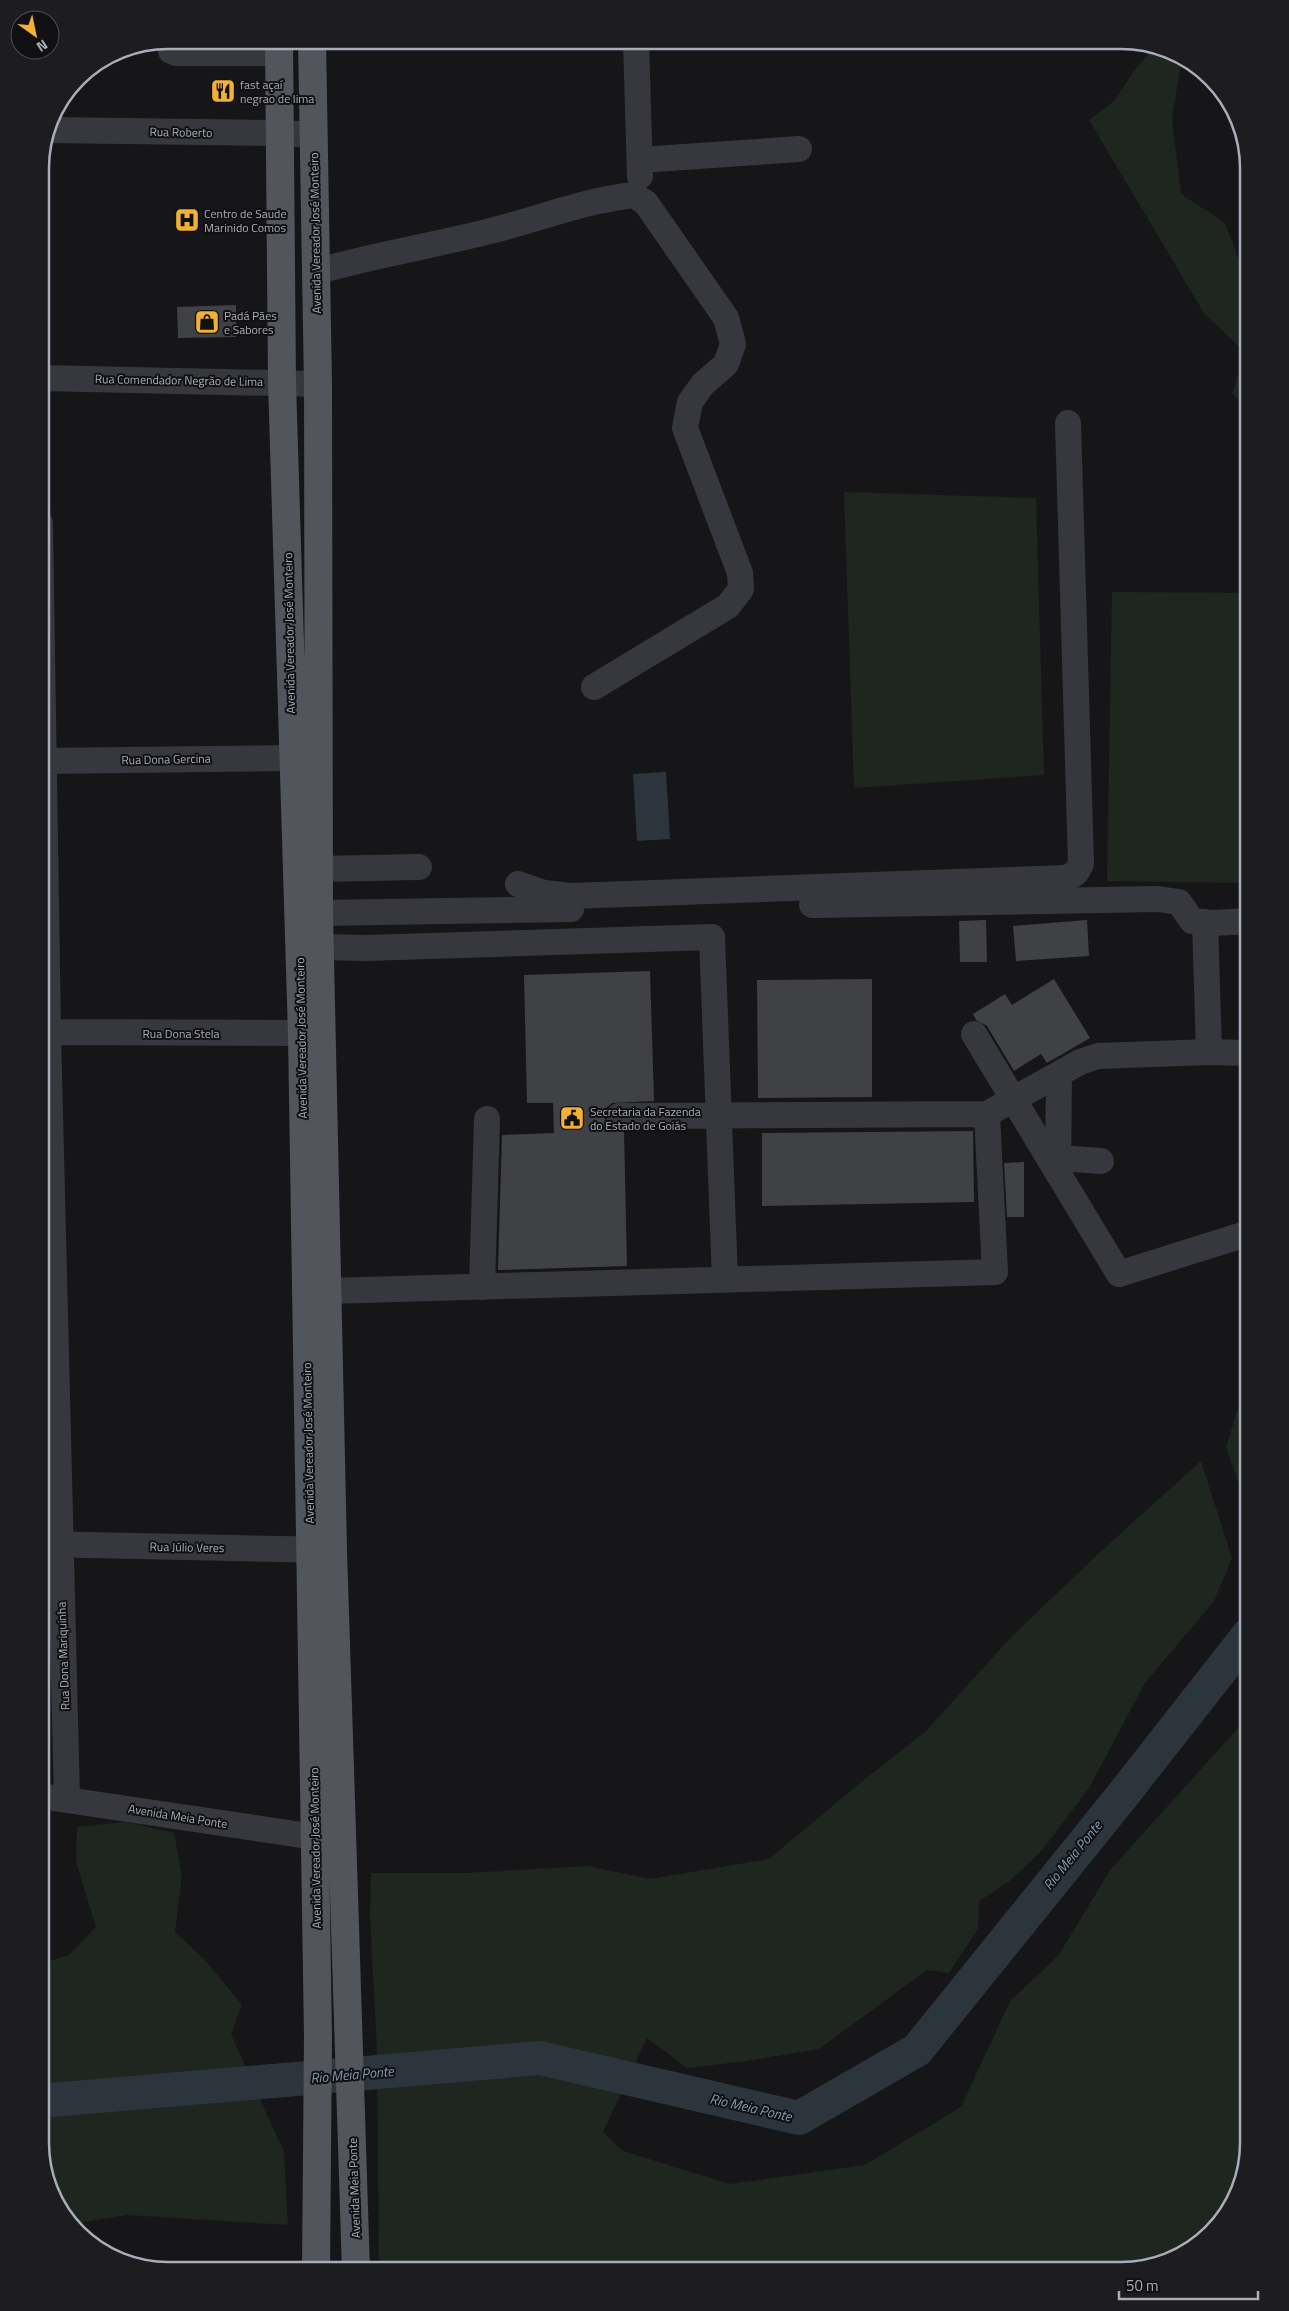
<svg xmlns="http://www.w3.org/2000/svg" width="1289" height="2311" viewBox="0 0 1289 2311" font-family="'Titillium Web',sans-serif">
	<style>
		.green { fill: #1e261f }
		.water { fill: #2c353c }
		.lines { fill: none; stroke-linecap: round; stroke-linejoin: round }
		.river { stroke: #2c353c; stroke-width: 34 }
		.building { fill: #404145 }
		.minor { stroke: #37383d; stroke-width: 26 }
		.major { stroke: #53555c; stroke-width: 28 }
		.labels { text-anchor: middle; dominant-baseline: central; stroke-width: 4; stroke-linejoin: round; paint-order: stroke }
		.poi-label { font-size: 12px; fill: #a8adb8; stroke: #111113; text-anchor: start }
		.street-label { font-size: 12px; fill: #a8adb8; stroke: #111113 }
		.water-label { font-size: 14px; font-style: italic; fill: #7f9bb3; stroke: #111113 }
		.rim { fill: none; stroke: #a8adb8; stroke-width: 2.5 }
	</style>
	<rect width="100%" height="100%" fill="#161618"/>
	<!-- green -->
	<path class="green" d="M1153 48 1182 58 1172 118 1181 194 1225 223 1246 278 1249 281V408L1232 394 1245 353 1204 313 1089 120 1114 101 1134 71Z
		M844 492 1036 498 1044 775 854 788Z
		M1112 592 1249 593V883L1107 881Z
		M1249 1404V1512L1226 1448 1237 1411Z
		M1201 1461 1232 1558 1214 1601 1145 1683 1089 1788 1043 1849 1011 1880 979 1901 978 1929 949 1973 927 1970 819 2049 747 2061 687 2068 647 2038 603 2132 623 2151 730 2184 865 2165 961 2107 1010 2001 1058 1956 1111 1869 1240 1726 1249 1710V2143L1228 2214 1189 2245 1188 2249 1177 2258 1121 2271H379L377 2052 370 1915 371 1873H466L588 1866 650 1879 769 1859 860 1783 925 1732 1013 1635 1098 1554Z
		M126 1822 174 1833 182 1875 175 1932 205 1960 242 2005 231 2034 284 2152 288 2225 127 2215 74 2224 53 2199 40 2143V1964L69 1955 96 1927 76 1862 77 1827Z"/>
	<!-- water -->
	<path class="water" d="M666 772 670 839 637 841 633 774Z"/>
	<g class="lines">
		<!-- river -->
		<path class="river" d="M40 2101 540 2058 799 2118 917 2050 1122 1796 1249 1634"/>
	</g>
	<!-- building -->
	<path class="building" d="M236 305V337L178 338 177 307Z
		M986 920 987 962H960L959 921Z
		M1087 920 1089 956 1016 961 1013 926Z
		M650 971 654 1101 612 1103 606 1108 604 1116 606 1123 611 1129 624 1131 627 1266 498 1270 502 1135 554 1133 553 1103H527L524 975Z
		M872 979V1097L758 1098 757 980Z
		M1054 979 1090 1038 1047 1063 1041 1054 1014 1071 987 1026 976 1020 973 1014 1005 994 1012 1005Z
		M973 1131 974 1202 762 1206V1133Z
		M1024 1162V1217H1007L1004 1163Z"/>
	<g class="lines">
		<!-- minor -->
		<path class="minor" d="M168 40 171 51 176 53H280
			M636 40 640 176
			M48 130 280 133 314 135
			M640 160 799 149
			M315 272C373 255 432 246 490 231 540 219 581 201 634 195L646 203 726 318 733 344 726 364 703 384 690 402 685 428 740 573 741 589 728 606 594 687
			M40 378 318 384
			M40 523 48 1032 67 1799
			M40 761 292 758
			M318 869 419 867
			M518 884 544 893 571 896 1066 878 1076 873 1081 864 1068 423
			M812 905 1158 899 1179 902 1192 921 1212 923 1249 921
			M319 913 571 909
			M1205 922 1209 1052
			M320 947 367 948 712 937 725 1280
			M40 1032 322 1033
			M974 1034 1119 1274 1249 1233
			M619 1116 987 1114 1080 1062 1098 1056 1209 1052 1249 1053
			M1058 1158 1101 1161
			M1058 1171 1059 1076
			M482 1287 487 1119
			M328 1291 995 1272 987 1114
			M40 1544 332 1550
			M40 1796 315 1837"/>
		<!-- major -->
		<path class="major" d="M279 40 282 382 302 1034 318 2036 316 2271
			M312 40 318 384 319 913 333 1550 356 2271"/>
	</g>
	<!-- icons -->
	<defs>
		<symbol id="restaurant-square" viewBox="-11 -11 22 22"><rect x="-9" y="-9" width="18" height="18" rx="4" fill="#f2b134" stroke="#111113"/><path d="M-5-6h1v4h1v-4h1v4h1v-4h1v5L-1.5 .5V6h-2V.5L-5-1ZM5-6V6H3V1.5H1.5Q1.5-4 5-6Z" fill="#111"/></symbol>
		<symbol id="hospital-square" viewBox="-11 -11 22 22"><rect x="-9" y="-9" width="18" height="18" rx="4" fill="#f2b134" stroke="#111113"/><path d="M-5-5h3v3.5h4V-5h3V5h-3V1.5h-4V5h-3Z" fill="#111"/></symbol>
		<symbol id="shop-square" viewBox="-11 -11 22 22"><rect x="-9" y="-9" width="18" height="18" rx="4" fill="#f2b134" stroke="#111113"/><path d="M-5-2.5h2.3a2.7 3.5 0 0 1 5.4 0H5L5.5 6h-11ZM-1.5-2.5h3a1.5 2.3 0 0 0-3 0Z" fill="#111"/></symbol>
		<symbol id="civic-square" viewBox="-11 -11 22 22"><rect x="-9" y="-9" width="18" height="18" rx="4" fill="#f2b134" stroke="#111113"/><path d="M-.6-6.5H3V-4.5H.6V-3L4-1V1h2V6H-6V1h2V-1L-.6-3ZM-1.2 2.5V6h2.4V2.5Z" fill="#111"/></symbol>
	</defs>
	<g fill-rule="evenodd">
		<use href="#restaurant-square" x="209" y="77" width="28" height="28"/>
		<use href="#hospital-square" x="173" y="206" width="28" height="28"/>
		<use href="#shop-square" x="193" y="308" width="28" height="28"/>
		<use href="#civic-square" x="558" y="1104" width="28" height="28"/>
	</g>
	<g class="labels">
		<!-- poi labels -->
		<g class="poi-label">
			<text x="240" y="84">fast açaí<tspan x="240" dy="14">negrao de lima</tspan></text>
			<text x="204" y="213">Centro de Saude<tspan x="204" dy="14">Marinido Comos</tspan></text>
			<text x="224" y="315">Padá Pães<tspan x="224" dy="14">e Sabores</tspan></text>
			<text x="590" y="1111">Secretaria da Fazenda<tspan x="590" dy="14">do Estado de Goiás</tspan></text>
		</g>
		<!-- street labels -->
		<g class="street-label">
			<text transform="translate(181 132) rotate(1)">Rua Roberto</text>
			<text transform="translate(315 233) rotate(-91)">Avenida Vereador José Monteiro</text>
			<text transform="translate(179 380) rotate(1)">Rua Comendador Negrão de Lima</text>
			<text transform="translate(289 633) rotate(-91)">Avenida Vereador José Monteiro</text>
			<text transform="translate(166 759) rotate(-1)">Rua Dona Gercina</text>
			<text x="181" y="1033">Rua Dona Stela</text>
			<text transform="translate(301 1038) rotate(-91)">Avenida Vereador José Monteiro</text>
			<text transform="translate(308 1443) rotate(-91)">Avenida Vereador José Monteiro</text>
			<text transform="translate(187 1547) rotate(1)">Rua Júlio Veres</text>
			<text transform="translate(63 1656) rotate(-92)">Rua Dona Mariquinha</text>
			<text transform="translate(178 1816) rotate(9)">Avenida Meia Ponte</text>
			<text transform="translate(315 1848) rotate(-91)">Avenida Vereador José Monteiro</text>
			<text transform="translate(354 2188) rotate(-92)">Avenida Meia Ponte</text>
		</g>
		<!-- water labels -->
		<g class="water-label">
			<text transform="translate(1072 1855) rotate(-51)">Rio Meia Ponte</text>
			<text transform="translate(352 2074) rotate(-5)">Rio Meia Ponte</text>
			<text transform="translate(751 2107) rotate(13)">Rio Meia Ponte</text>
		</g>
	</g>
	<!-- crop -->
	<path d="M0 0H1289V2311H0ZM168 49H1121A119 119 0 0 1 1240 168V2143A119 119 0 0 1 1121 2262H168A119 119 0 0 1 49 2143V168A119 119 0 0 1 168 49Z" fill="#1d1d20" fill-rule="evenodd"/>
	<path class="rim" d="M168 49H1121A119 119 0 0 1 1240 168V2143A119 119 0 0 1 1121 2262H168A119 119 0 0 1 49 2143V168A119 119 0 0 1 168 49Z"/>
	<!-- north arrow -->
	<g transform="translate(35 35) rotate(147)"><circle r="24" fill="#111113" stroke="#4d4f55"/>
	<path d="M0-4L9 19L0 12L-9 19Z" fill="#f2b134"/>
	<text y="-8" font-size="14" font-weight="bold" text-anchor="middle" fill="#a8adb8">N</text>
	</g>
	<!-- scale -->
	<path d="M1119 2291v8h139v-8" fill="none" stroke="#a8adb8" stroke-width="2.5"/>
	<text x="1126" y="2291" font-size="15" fill="#a8adb8" stroke="#111113" stroke-width="4" paint-order="stroke">50 m</text>
</svg>
